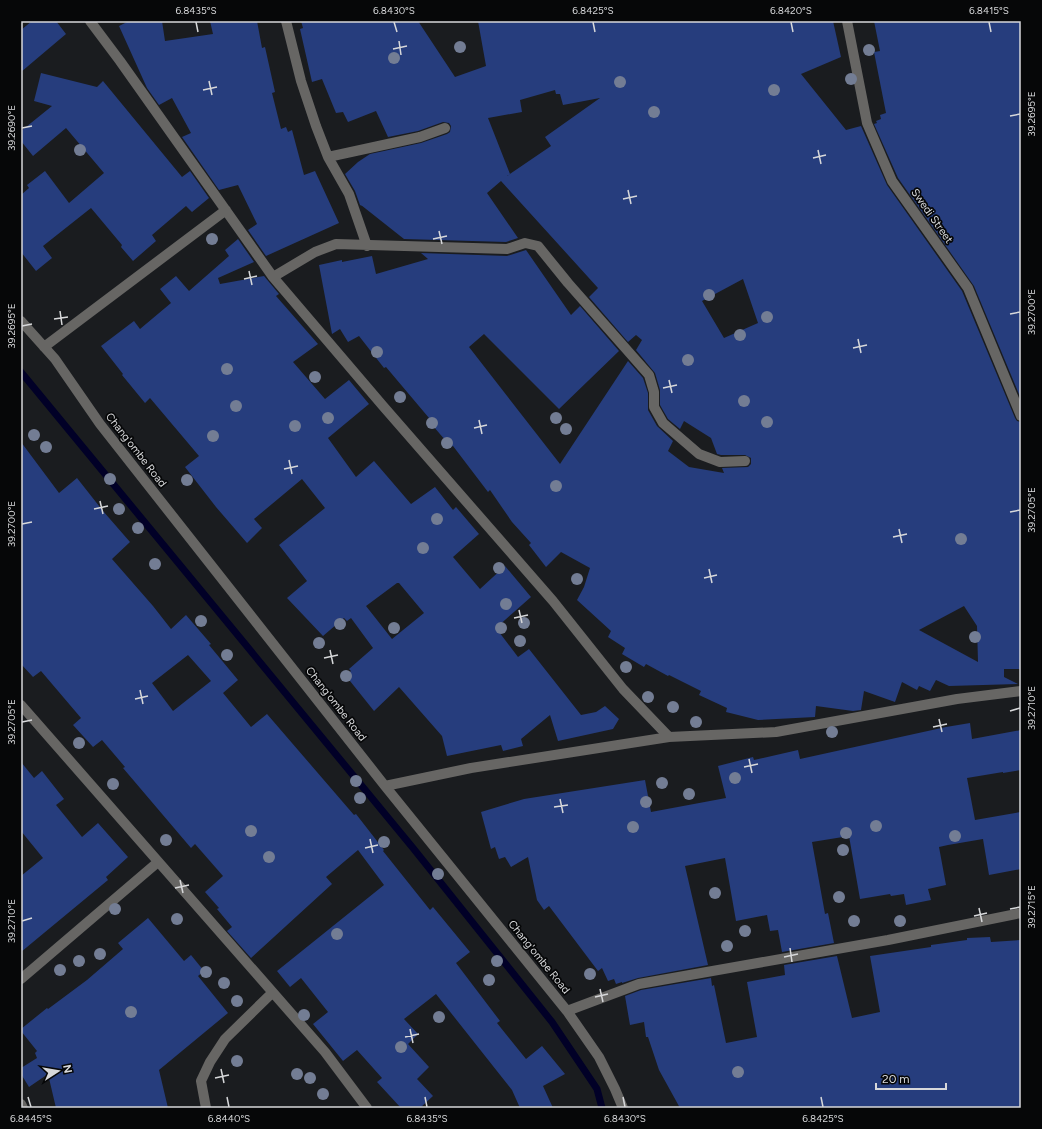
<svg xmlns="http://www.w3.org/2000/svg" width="1042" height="1129" viewBox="0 0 1042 1129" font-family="Figtree,sans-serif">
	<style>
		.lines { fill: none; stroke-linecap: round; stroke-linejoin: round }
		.stream { stroke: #010027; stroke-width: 7 }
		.building { fill: #263d7d; fill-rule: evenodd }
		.minor { stroke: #676664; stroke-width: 10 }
		.tree { fill: #737d94 }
		.ticks { fill: none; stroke: #d7d8da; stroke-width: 1.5 }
		.labels { text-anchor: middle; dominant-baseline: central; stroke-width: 3.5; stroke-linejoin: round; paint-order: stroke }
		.street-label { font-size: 11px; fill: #d7d8da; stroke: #060708 }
		.neatline { fill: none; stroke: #d7d8da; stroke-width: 1.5 }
		.ticks-label { font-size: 10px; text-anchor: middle; fill: #d7d8da }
	</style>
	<rect width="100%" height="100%" fill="#1a1c1f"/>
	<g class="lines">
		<!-- stream -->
		<path class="stream" d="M21 372 413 848 552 1022 597 1089 602 1108"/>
	</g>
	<!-- building -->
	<path class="building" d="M32 21H56L66 34 21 72V30Z
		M129 21H162L165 41 213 34 210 21H257L262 48 265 47 275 92 272 93 281 129 286 127 288 132 292 130 304 175 315 171 339 223 266 256 248 230 257 224 238 185 219 190 182 137 191 133 172 98 159 105 147 88 119 26Z
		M301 21H418L455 77 486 66 478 21H833L841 57 801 74 846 130 861 126 887 185 962 291 1015 418 1017 421 1021 422V669H1004V677L1018 684 949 686 936 680 930 691 919 686 917 690 902 682 895 702 864 691 861 710 853 711 816 706 815 717 758 720 726 712 727 708 699 695 701 691 669 675 668 676 646 664 644 667 622 654 625 648 608 637 611 631 577 600 584 587 590 568 561 552 546 567 529 545 531 543 512 522 490 490 488 492 453 446 451 447 428 420 429 418 386 367 384 368 359 336 348 342 340 329 332 334 319 265 342 260V262L372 256 376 274 428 259 421 253 507 256 526 250 571 315 580 306 619 351 559 409 484 334 469 347 560 464 628 361 643 378 648 393V410L657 426 673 441 668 451 689 467 724 473 722 468 748 467 751 464V458L745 455H721L717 454 711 438 684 421 680 429 668 419 660 405V390L655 373 636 350 642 340 636 335 628 342 589 297 598 288 501 181 487 193 518 238 506 242 404 239 361 205 362 206 360 205 355 191 345 174 358 162 370 154 421 143 447 134 450 132 451 126 449 123 443 122 418 131 388 137 376 111 348 122 343 112 336 113 322 79 312 82 300 29 303 28ZM555 90 556 94H560L563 105 600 98 545 137 551 146 507 176 510 174 488 118 522 112 520 100ZM743 279 758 323 724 338 702 301ZM964 606 977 626 978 662 919 630Z
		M874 21H1021V399L974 286 898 178 874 124 877 123 876 121 881 119 880 115 886 113 874 52 880 51Z
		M41 73 97 87 103 81 182 177 190 171 209 198 192 212 186 206 152 235 156 241 133 261 121 247 122 245 91 208 43 246 52 258 36 271 21 252V195L29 188 27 185 45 171 69 203 104 173 66 128 33 156 21 141V131L52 106 34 101Z
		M238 239 254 262 218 278 220 284 264 276 279 294 276 296 318 344 293 362 325 399 349 380 369 404 328 438 356 477 374 461 411 504 435 487 453 510 456 507 479 534 453 557 480 589 505 566 531 597 496 628 518 657 529 649 581 715 596 712 605 706 619 719 613 729 558 741 550 715 521 739 523 746 503 751 501 745 447 756 442 736 399 687 374 711 346 676 351 671 349 669 373 648 351 618 347 621 344 618 323 636 287 598 307 581 279 545 325 508 302 479 254 519 262 528 247 543 216 507 185 467 199 456 150 398 145 403 122 375 123 374 101 346 134 321 140 329 171 303 160 289 176 276 189 291 229 256 225 250ZM397 583H399L424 613 392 639 366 606Z
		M21 442 59 493 77 478 103 511 130 542 112 559 153 606 171 629 186 615 211 644 209 645 238 680 223 693 251 727 267 714 354 815 356 814 384 850 383 851 430 910 433 907 470 952 456 963 500 1021 497 1023 526 1059 542 1046 565 1074 543 1086 553 1108H520L512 1090 436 994 404 1019 418 1034 408 1044 429 1067 417 1079 433 1096 420 1108H401L377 1082 382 1078 357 1050 343 1061 313 1024 328 1012 301 978 290 987 277 971 384 885 358 850 326 877 332 884 251 958 227 931 232 927 217 909 219 908 205 892 223 876 195 844 191 848 123 768 125 767 102 740 93 747 73 725 81 718 41 671 33 677 21 664ZM188 655 211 681 173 711 152 683Z
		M970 723 972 739 1021 730V770L1003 773V772L967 778 975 820 1021 812V869L989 875 983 839 948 845 939 847 946 885 928 889 931 900 906 905 904 894 891 896 890 894 860 899 849 836 812 842 825 914 828 913 834 943 782 952 778 930 770 931 767 915 736 921 725 858 685 866 708 965 638 978 622 983V982L616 984 614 979 608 981 602 968 598 971 549 906 544 910 537 900 528 857 511 867 505 857 499 859 495 847 491 849 481 812 524 799 645 780 651 812 726 798 718 766 753 757 754 760 798 750 800 759 946 727Z
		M21 762 34 778 42 771 64 799 56 805 82 837 98 823 128 857 106 877 108 880 21 952V876L43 858 21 831Z
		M148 918 184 961 191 955 204 971 198 976 228 1013 159 1070 168 1108H56L48 1074 29 1087 21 1074V1068L37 1058 35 1053 37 1051 21 1031V1029L47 1008 48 1009 87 980 123 949 118 943Z
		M990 937 991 942 1021 940V1108H680L659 1070 648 1037H646L644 1022 630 1025 625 996 641 990 711 978 712 986 714 985 726 1043 757 1037 747 982 785 975 784 965 837 956 852 1018 880 1012 870 956 931 947V945L967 940V938Z"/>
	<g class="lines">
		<!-- minor -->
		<path class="minor" d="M90 21 120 61 273 277 383 406 553 601 623 689 669 737
			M286 21 301 81 316 126 328 157 349 194 367 246
			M847 21 867 123 892 181 968 288 1021 416
			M328 157 420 137 445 128
			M273 277 315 252 336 244 507 249 525 243 538 246 568 283 649 375 654 392V407L663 423 699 454 720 462 745 461
			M21 321 55 359 100 424 385 786 567 1011 599 1057 615 1089 623 1108
			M44 347 226 210
			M21 705 325 1052 367 1108
			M385 786 471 768 669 737 776 732 957 699 1021 691
			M21 979 158 862
			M567 1011 639 984 888 940 1021 913
			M21 1104 23 1108
			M206 1108 201 1081 210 1062 225 1039 272 993"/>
	</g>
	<!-- trees -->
	<g class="tree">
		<circle cx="460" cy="47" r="6"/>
		<circle cx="869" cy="50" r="6"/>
		<circle cx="394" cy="58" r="6"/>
		<circle cx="851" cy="79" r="6"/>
		<circle cx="620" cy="82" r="6"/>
		<circle cx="774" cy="90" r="6"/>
		<circle cx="654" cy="112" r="6"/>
		<circle cx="80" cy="150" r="6"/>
		<circle cx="212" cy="239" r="6"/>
		<circle cx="709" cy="295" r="6"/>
		<circle cx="767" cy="317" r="6"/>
		<circle cx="740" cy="335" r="6"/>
		<circle cx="377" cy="352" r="6"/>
		<circle cx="688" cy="360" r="6"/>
		<circle cx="227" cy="369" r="6"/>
		<circle cx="315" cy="377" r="6"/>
		<circle cx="400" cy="397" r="6"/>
		<circle cx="744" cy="401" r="6"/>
		<circle cx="236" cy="406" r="6"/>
		<circle cx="328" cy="418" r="6"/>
		<circle cx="556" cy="418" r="6"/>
		<circle cx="767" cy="422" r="6"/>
		<circle cx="432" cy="423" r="6"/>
		<circle cx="295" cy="426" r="6"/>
		<circle cx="566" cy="429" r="6"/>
		<circle cx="34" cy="435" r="6"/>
		<circle cx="213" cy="436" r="6"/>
		<circle cx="447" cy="443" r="6"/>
		<circle cx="46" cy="447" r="6"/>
		<circle cx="110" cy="479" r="6"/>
		<circle cx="187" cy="480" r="6"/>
		<circle cx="556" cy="486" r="6"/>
		<circle cx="119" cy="509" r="6"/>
		<circle cx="437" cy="519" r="6"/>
		<circle cx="138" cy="528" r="6"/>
		<circle cx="961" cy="539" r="6"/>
		<circle cx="423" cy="548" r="6"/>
		<circle cx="155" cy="564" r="6"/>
		<circle cx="499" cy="568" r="6"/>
		<circle cx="577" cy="579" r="6"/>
		<circle cx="506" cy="604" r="6"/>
		<circle cx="201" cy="621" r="6"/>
		<circle cx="524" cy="623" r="6"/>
		<circle cx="340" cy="624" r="6"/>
		<circle cx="394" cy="628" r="6"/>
		<circle cx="501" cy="628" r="6"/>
		<circle cx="975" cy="637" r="6"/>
		<circle cx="520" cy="641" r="6"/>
		<circle cx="319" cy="643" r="6"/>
		<circle cx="227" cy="655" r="6"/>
		<circle cx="626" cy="667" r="6"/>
		<circle cx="346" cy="676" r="6"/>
		<circle cx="648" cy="697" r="6"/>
		<circle cx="673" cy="707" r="6"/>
		<circle cx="696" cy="722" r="6"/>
		<circle cx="832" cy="732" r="6"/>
		<circle cx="79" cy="743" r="6"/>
		<circle cx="735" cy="778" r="6"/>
		<circle cx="356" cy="781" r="6"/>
		<circle cx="662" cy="783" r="6"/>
		<circle cx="113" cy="784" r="6"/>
		<circle cx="689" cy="794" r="6"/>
		<circle cx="360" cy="798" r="6"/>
		<circle cx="646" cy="802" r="6"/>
		<circle cx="876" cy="826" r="6"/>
		<circle cx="633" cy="827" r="6"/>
		<circle cx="251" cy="831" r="6"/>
		<circle cx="846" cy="833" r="6"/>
		<circle cx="955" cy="836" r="6"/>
		<circle cx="166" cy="840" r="6"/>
		<circle cx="384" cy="842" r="6"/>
		<circle cx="843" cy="850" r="6"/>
		<circle cx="269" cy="857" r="6"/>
		<circle cx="438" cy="874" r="6"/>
		<circle cx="715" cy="893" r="6"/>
		<circle cx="839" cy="897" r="6"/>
		<circle cx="115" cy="909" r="6"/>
		<circle cx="177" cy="919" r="6"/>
		<circle cx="854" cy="921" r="6"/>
		<circle cx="900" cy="921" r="6"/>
		<circle cx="745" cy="931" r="6"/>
		<circle cx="337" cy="934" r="6"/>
		<circle cx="727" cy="946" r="6"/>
		<circle cx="100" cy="954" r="6"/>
		<circle cx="79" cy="961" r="6"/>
		<circle cx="497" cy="961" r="6"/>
		<circle cx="60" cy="970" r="6"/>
		<circle cx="206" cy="972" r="6"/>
		<circle cx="590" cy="974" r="6"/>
		<circle cx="489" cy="980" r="6"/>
		<circle cx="224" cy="983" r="6"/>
		<circle cx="237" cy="1001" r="6"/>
		<circle cx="131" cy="1012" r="6"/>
		<circle cx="304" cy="1015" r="6"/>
		<circle cx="439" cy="1017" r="6"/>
		<circle cx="401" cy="1047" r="6"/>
		<circle cx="237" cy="1061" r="6"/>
		<circle cx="738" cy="1072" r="6"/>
		<circle cx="297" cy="1074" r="6"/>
		<circle cx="310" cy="1078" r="6"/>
		<circle cx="323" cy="1094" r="6"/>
	</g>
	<!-- ticks -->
	<path class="ticks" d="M196 22 198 32M394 22 397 32M593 22 595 32M791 22 793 32M989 22 991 32M399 41 401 55M393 49 407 46M209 81 212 95M203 90 217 87M1010 116 1020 114M22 128 32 126M818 150 821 164M813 158 826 155M628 190 631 204M623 199 637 196M439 231 442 244M433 239 447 236M249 271 252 285M244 279 257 276M60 311 62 325M1010 314 1020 312M54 319 68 317M22 326 32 324M858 339 861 353M853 348 867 345M669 380 672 393M663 388 677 385M479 420 482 434M474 428 487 425M289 460 292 474M284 469 298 466M100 501 103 514M94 509 108 506M1010 512 1020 510M22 524 32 522M899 529 902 543M893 537 907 534M709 569 712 583M704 578 717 575M519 610 522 623M514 618 528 615M330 650 333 664M324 658 338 655M140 690 143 704M135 699 148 696M1010 711 1020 708M939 719 942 732M22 722 32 720M933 727 947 724M749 759 752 773M744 767 758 764M560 799 563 813M554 807 568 805M370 839 373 853M365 848 378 845M180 880 183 893M175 888 189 885M979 908 982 922M1010 909 1020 907M974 916 987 913M22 921 32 918M790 948 792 962M784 957 798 954M600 989 603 1002M595 997 608 994M410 1029 413 1043M405 1037 419 1034M221 1069 224 1083M215 1078 229 1075M28 1097 31 1107M227 1097 229 1107M425 1097 427 1107M623 1097 625 1107M821 1097 823 1107"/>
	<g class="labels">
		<!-- street labels -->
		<g class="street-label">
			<text transform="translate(932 216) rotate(55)">Swedi Street</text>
			<text transform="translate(136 450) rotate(52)">Chang'ombe Road</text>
			<text transform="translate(336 704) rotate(52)">Chang'ombe Road</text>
			<text transform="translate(539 957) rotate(51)">Chang'ombe Road</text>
		</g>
	</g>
	<!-- border -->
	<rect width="1042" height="1129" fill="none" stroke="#060708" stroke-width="44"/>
	<!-- north arrow -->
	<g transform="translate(58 1071) rotate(78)" stroke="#060708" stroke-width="3" paint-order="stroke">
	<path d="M0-3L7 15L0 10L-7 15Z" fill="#d7d8da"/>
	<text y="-6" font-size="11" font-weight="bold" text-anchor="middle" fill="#d7d8da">N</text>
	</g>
	<!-- scale -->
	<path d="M876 1083v6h70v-6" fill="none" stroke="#d7d8da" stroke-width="2"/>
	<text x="882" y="1083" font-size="12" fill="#d7d8da" stroke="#060708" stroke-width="3" paint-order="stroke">20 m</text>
	<rect x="22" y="22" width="998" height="1085" class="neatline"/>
	<g class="ticks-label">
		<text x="196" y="14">6.8435°S</text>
		<text x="394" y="14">6.8430°S</text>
		<text x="593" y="14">6.8425°S</text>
		<text x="791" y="14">6.8420°S</text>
		<text x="989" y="14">6.8415°S</text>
		<text transform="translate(1031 114) rotate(-90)" y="4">39.2695°E</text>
		<text transform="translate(11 128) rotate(-90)" y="4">39.2690°E</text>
		<text transform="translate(1031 312) rotate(-90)" y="4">39.2700°E</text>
		<text transform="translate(11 326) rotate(-90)" y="4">39.2695°E</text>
		<text transform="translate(1031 510) rotate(-90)" y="4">39.2705°E</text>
		<text transform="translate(11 524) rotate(-90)" y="4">39.2700°E</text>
		<text transform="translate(1031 708) rotate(-90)" y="4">39.2710°E</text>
		<text transform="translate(11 722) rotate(-90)" y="4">39.2705°E</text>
		<text transform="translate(1031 907) rotate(-90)" y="4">39.2715°E</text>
		<text transform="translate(11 921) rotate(-90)" y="4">39.2710°E</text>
		<text x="31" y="1122">6.8445°S</text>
		<text x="229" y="1122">6.8440°S</text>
		<text x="427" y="1122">6.8435°S</text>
		<text x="625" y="1122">6.8430°S</text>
		<text x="823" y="1122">6.8425°S</text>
	</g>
</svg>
